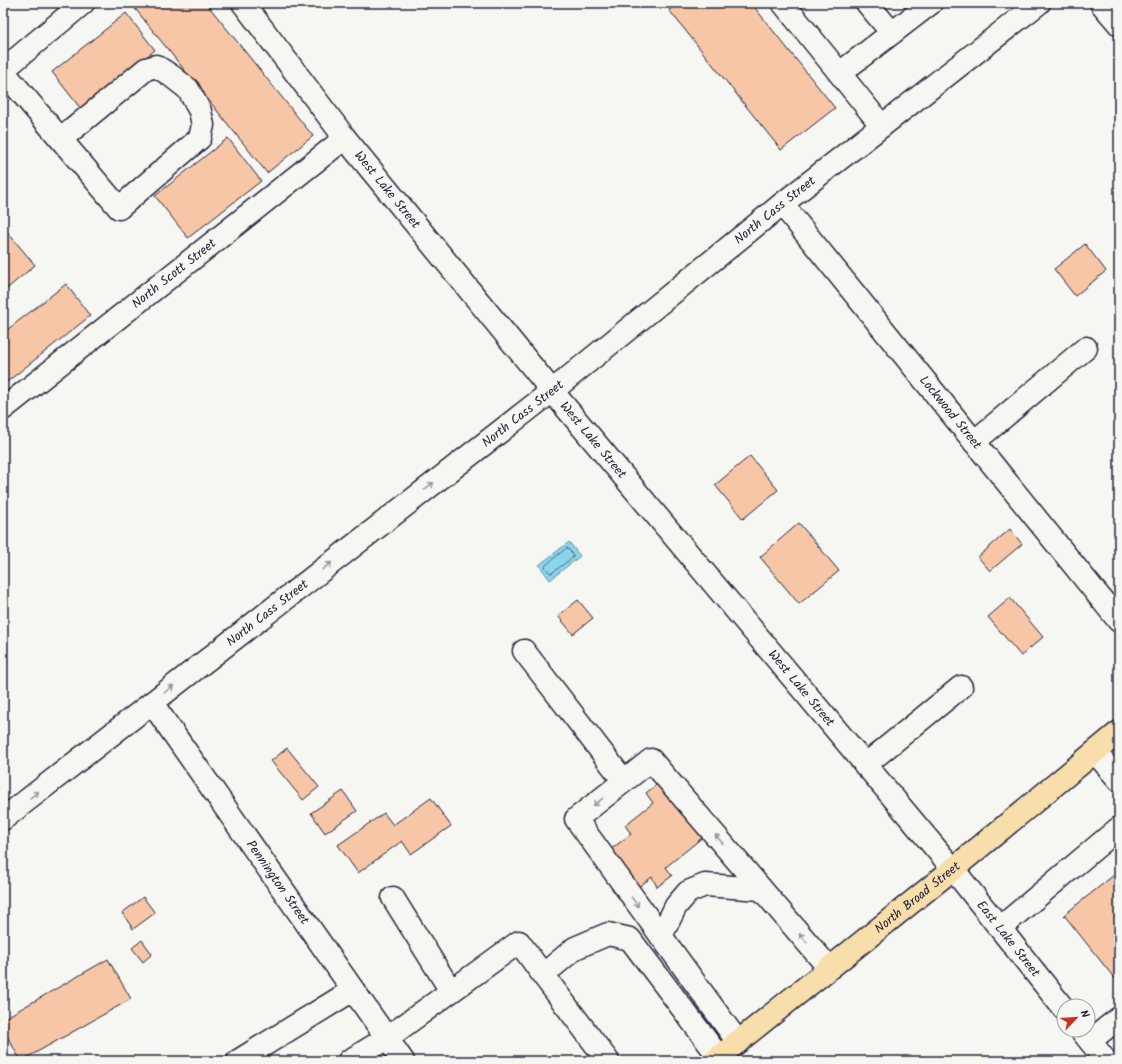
<svg xmlns="http://www.w3.org/2000/svg" width="1122" height="1064" viewBox="0 0 1122 1064" font-family="Kalam,sans-serif">
	<style>
		.water { fill: #8bd5ec; stroke: #618da5 }
		.lines { fill: none; stroke-linecap: round; stroke-linejoin: round }
		.shore { stroke: #4c6a82; stroke-width: 1 }
		.building { fill: #f6c6a6; stroke: #22223b }
		.minor-casing { stroke: #22223b; stroke-width: 25 }
		.major-casing { stroke: #22223b; stroke-width: 25 }
		.minor { stroke: #f6f6f2; stroke-width: 22 }
		.major { stroke: #f8deab; stroke-width: 22 }
		.oneway { stroke: #9797a0 }
		.labels { text-anchor: middle; dominant-baseline: central; stroke-width: 3; stroke-linejoin: round; paint-order: stroke }
		.street-label { font-size: 13px; fill: #22223b; stroke: #f6f6f2 }
	</style>
	<rect width="100%" height="100%" fill="#f6f6f2"/>
	<filter id="ink" filterUnits="userSpaceOnUse"><feTurbulence type="fractalNoise" baseFrequency=".025" numOctaves="2"/><feDisplacementMap in="SourceGraphic" scale="8" xChannelSelector="R" yChannelSelector="G"/><feConvolveMatrix kernelMatrix="1 2 1 2 8 2 1 2 1" color-interpolation-filters="sRGB"/></filter>
	<g filter="url(#ink)">
		<!-- water -->
		<path class="water" d="M569 542 580 556 550 580 539 565Z"/>
		<g class="lines">
			<!-- shore -->
			<path class="shore" d="M567 548 573 554V557L552 573H550L545 567 546 565Z"/>
		</g>
		<!-- building -->
		<path class="building" d="M137 3H206L313 136 267 173 133 6Z
			M678 3H751L835 108 781 150 669 10Z
			M126 13 155 50 81 109 52 72Z
			M228 138 261 181 188 238 155 196Z
			M3 227 35 265 3 292Z
			M1085 244 1106 271 1075 296 1054 269Z
			M66 284 90 316 3 385V333Z
			M750 456 778 490 743 519 715 485Z
			M799 523 839 571 799 604 760 557Z
			M1010 529 1022 544 990 571 978 557Z
			M1010 598 1043 637 1021 656 988 617Z
			M578 600 593 618 573 634 558 616Z
			M287 748 319 787 303 800 271 761Z
			M662 780 703 837 666 867 672 876 657 887 652 877 633 891 606 853 631 834 625 825 653 803 646 793Z
			M343 791 357 811 325 833 311 813Z
			M431 798 451 826 411 854 402 841 358 873 338 845 384 813 393 825Z
			M1119 871V976L1115 979 1064 915Z
			M143 897 155 913 133 929 122 913Z
			M142 940 152 954 143 962 132 948Z
			M108 959 131 999 21 1061 3 1029V1019Z"/>
		<g class="lines">
			<defs>
				<g id="minor">
					<path id="s1" d="M243 3 345 138 552 391 953 869 1064 1009"/>
					<path d="M783 3 882 126"/>
					<path d="M867 3 892 33"/>
					<path d="M1101 3 1119 24"/>
					<path d="M3 70 83 3"/>
					<path d="M3 71 119 208 200 138 203 125 200 111 188 89 170 75 156 66 146 69 61 139"/>
					<path d="M840 73 931 3"/>
					<path id="s2" d="M782 204 1119 621"/>
					<path id="s3" d="M3 409 345 138"/>
					<path d="M974 442 1086 348"/>
					<path d="M524 651 624 781"/>
					<path id="s4" d="M152 703 403 1061"/>
					<path d="M1095 752 1119 780"/>
					<path d="M865 765 961 687"/>
					<path id="s5" d="M3 819 552 391 782 204 1039 3"/>
					<path d="M393 898 451 991"/>
					<path d="M1000 928 1119 828"/>
					<path d="M661 936 676 906 688 892 705 885 761 889"/>
					<path d="M1081 1030 1106 1061"/>
					<path d="M1090 1041 1119 1018"/>
					<path d="M738 1042 576 819 651 760 829 968"/>
					<path d="M238 1061 353 990"/>
					<path d="M349 1061 387 1038 519 942 543 975"/>
					<path d="M608 1061 543 975 575 948 608 934 630 939 719 1057"/>
				</g>
				<g id="major">
					<path id="s6" d="M714 1061 953 869 1119 732"/>
				</g>
			</defs>
			<!-- minor casing -->
			<use href="#minor" class="minor-casing"/>
			<!-- major casing -->
			<use href="#major" class="major-casing"/>
			<!-- minor -->
			<use href="#minor" class="minor"/>
			<!-- major -->
			<use href="#major" class="major"/>
		</g>
		<!-- one-way arrows -->
		<defs><path id="oneway-shaft" d="M-6 0H5M1.5-3L5.5 0L1.5 3" fill="none" stroke-width="1.6" stroke-linecap="round" stroke-linejoin="round"/></defs>
		<g class="oneway">
			<use href="#oneway-shaft" transform="translate(429 486) rotate(-38)"/>
			<use href="#oneway-shaft" transform="translate(327 566) rotate(-38)"/>
			<use href="#oneway-shaft" transform="translate(169 689) rotate(-38)"/>
			<use href="#oneway-shaft" transform="translate(34 795) rotate(-38)"/>
			<use href="#oneway-shaft" transform="translate(598 802) rotate(142)"/>
			<use href="#oneway-shaft" transform="translate(719 839) rotate(-130)"/>
			<use href="#oneway-shaft" transform="translate(635 902) rotate(54)"/>
			<use href="#oneway-shaft" transform="translate(803 938) rotate(-131)"/>
		</g>
	</g>
	<g class="labels">
		<!-- street labels -->
		<g class="street-label">
			<text stroke="none"><textPath href="#s1" startOffset="236">West Lake Street</textPath></text>
			<text stroke="none"><textPath href="#s5" startOffset="983">North Cass Street</textPath></text>
			<text stroke="none"><textPath href="#s3" startOffset="218">North Scott Street</textPath></text>
			<text stroke="none"><textPath href="#s5" startOffset="659">North Cass Street</textPath></text>
			<text stroke="none"><textPath href="#s2" startOffset="268">Lockwood Street</textPath></text>
			<text stroke="none"><textPath href="#s1" startOffset="560">West Lake Street</textPath></text>
			<text stroke="none"><textPath href="#s5" startOffset="335">North Cass Street</textPath></text>
			<text stroke="none"><textPath href="#s1" startOffset="884">West Lake Street</textPath></text>
			<text stroke="none"><textPath href="#s4" startOffset="219">Pennington Street</textPath></text>
			<text stroke="none"><textPath href="#s6" startOffset="261">North Broad Street</textPath></text>
			<text stroke="none"><textPath href="#s1" startOffset="1209">East Lake Street</textPath></text>
		</g>
	</g>
	<!-- margin -->
	<rect width="1122" height="1064" fill="none" stroke="#f6f6f2" stroke-width="16"/>
	<rect x="8" y="8" width="1106" height="1048" fill="none" stroke="#22223b" stroke-width="1.5" filter="url(#ink)"/>
	<!-- north arrow -->
	<g transform="translate(1076 1018) rotate(65)"><circle r="19" fill="#f6f6f2" stroke="#a1a1a9"/>
	<path d="M0-3L7 15L0 10L-7 15Z" fill="#c8321e"/>
	<text y="-6" font-size="11" font-weight="bold" text-anchor="middle" fill="#22223b">N</text>
	</g>
</svg>
